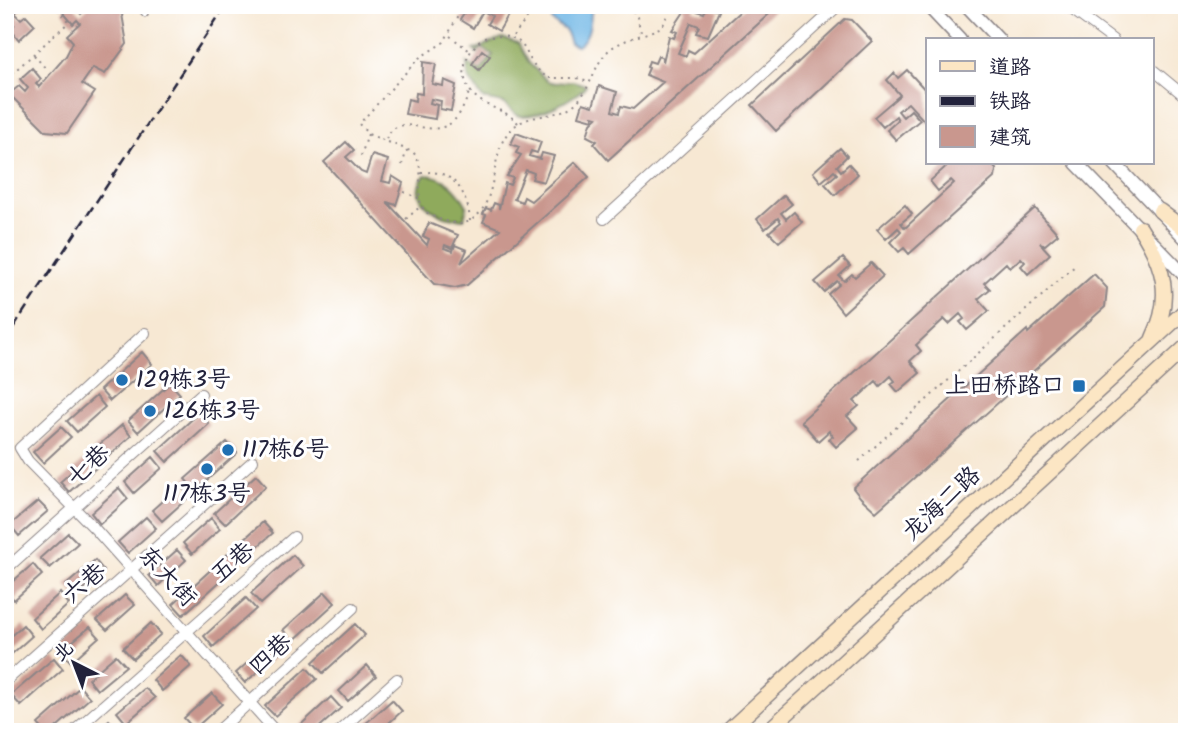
<svg xmlns="http://www.w3.org/2000/svg" width="1192" height="737" viewBox="0 0 1192 737" font-family="Kalam,'LXGW WenKai TC',sans-serif">
	<style>
		.forest { fill: #8faa5c; stroke: #58664c; stroke-width: 2 }
		.water { fill: #6eb6e5; stroke: #486c90; stroke-width: 2 }
		.building { fill: #c9978e }
		.lines { fill: none; stroke-linecap: round; stroke-linejoin: round }
		.service-casing { stroke: #8c8587; stroke-width: 7 }
		.minor-casing { stroke: #8c8587; stroke-width: 12 }
		.tertiary-casing { stroke: #8c8587; stroke-width: 15 }
		.secondary-casing { stroke: #8c8587; stroke-width: 17 }
		.path { stroke: #8c8587; stroke-width: 2; stroke-dasharray: 2 5; stroke-linecap: butt }
		.service { stroke: #fff; stroke-width: 4.5 }
		.minor { stroke: #fff; stroke-width: 10 }
		.tertiary { stroke: #fff; stroke-width: 12 }
		.secondary { stroke: #fce6c4; stroke-width: 14 }
		.rail { stroke: #22223b; stroke-width: 2.5; stroke-dasharray: 10 5; stroke-linecap: butt }
		.poi-dot { fill: #1f6fb2; stroke: #fff; stroke-width: 2.5 }
		.labels { text-anchor: middle; dominant-baseline: central; stroke-width: 6; stroke-linejoin: round; paint-order: stroke }
		.poi-label { font-size: 24px; fill: #22223b; stroke: #fff; text-anchor: start }
		.street-label { font-size: 24px; fill: #22223b; stroke: #fff }
	</style>
	<rect width="100%" height="100%" fill="#fff"/>
	<filter id="ink" filterUnits="userSpaceOnUse"><feTurbulence type="fractalNoise" baseFrequency=".0143" numOctaves="2"/><feDisplacementMap in="SourceGraphic" scale="14" xChannelSelector="R" yChannelSelector="G"/><feConvolveMatrix kernelMatrix="1 2 1 2 8 2 1 2 1" color-interpolation-filters="sRGB"/></filter>
	<filter id="wash" filterUnits="userSpaceOnUse"><feTurbulence type="fractalNoise" baseFrequency=".00686" numOctaves="4" result="noise"/><feDisplacementMap in="SourceGraphic" scale="28" xChannelSelector="R" yChannelSelector="G"/><feGaussianBlur stdDeviation="1.57" result="paint"/><feColorMatrix in="noise" values="0 0 0 0 0 0 0 0 0 0 0 0 0 0 0 0 0 1.4 0 .05"/><feComposite in="paint" operator="in"/></filter>
	<g filter="url(#wash)">
		<rect width="100%" height="100%" fill="#f7e8d3"/>
		<!-- forest -->
		<path class="forest" d="M502 38 518 43 529 63 547 81 555 83 573 81 586 85C578 98 532 121 517 115 512 113 509 106 504 104 498 101 490 101 483 99L468 77 467 63 480 72 493 55 482 48 477 53 474 50Z
			M425 175C446 176 457 188 467 206L464 219C443 220 403 201 425 175Z"/>
		<!-- water -->
		<path class="water" d="M563 5H592C590 21 591 37 577 46L570 43 565 30 552 21V16Z"/>
		<g id="blocks">
			<!-- building -->
			<path class="building" d="M5 5H24L15 13 21 19 26 15 35 25 19 40 10 29 14 25 5 21Z
				M68 5H73L81 14 88 7 87 5H119L124 11 122 14 127 44 105 74 93 68 82 84 95 92 67 133 46 131 9 94 19 86 25 92 28 88 20 79 32 68 41 79 36 84 39 87 66 56 73 42 67 35 80 23 77 20 73 24 62 11Z
				M470 5H514L499 31 487 24 492 16 483 11 473 28 460 20Z
				M678 5H696L694 10 704 13 707 7 719 11 708 36 696 33 699 26 691 23 678 53 686 56 688 50 694 53 747 5H779L608 160 594 144 597 141 587 136 591 123 597 117 593 116V120L579 116 583 103 593 106 599 86 617 92 612 111 619 113 621 106 633 109 663 82 646 75 649 68 647 67 649 61 655 63 658 56 663 58V62L669 36 674 38 677 32 672 30 686 9Z
				M845 19 852 20 872 41 776 131 752 105Z
				M482 50 490 56 479 70 472 64Z
				M423 62 436 64 432 84 443 86 444 80 456 85 451 111 440 109 441 101 431 99 430 103 437 105 435 119 405 114 408 99 415 101 416 93 422 94Z
				M907 70 928 93V125L908 103 898 111 903 117 911 110 920 120 896 140 887 130 898 120 896 116 883 127 874 117 900 95 887 80 894 73 898 78Z
				M516 133 541 142 537 153 531 151 529 156 540 159 542 153 554 156 544 182 532 179 534 173 526 170 514 199 522 202 524 197 531 201 575 162 589 177 467 285 455 288 434 284 324 162 346 142 354 150 346 157 361 172 366 174 372 155 388 160 382 181 390 183 392 176 403 183 396 205 387 202 427 245 429 239 423 236 429 223 458 235 452 248 445 245 444 248 453 251 455 245 467 250 461 263 500 229 483 222 486 215 483 214 486 208 491 210 494 203 499 205V209L505 183 510 185 513 178 507 176 521 155 516 153 519 147 511 144Z
				M840 148 847 156 837 166 841 171 849 164 858 174 835 195 825 184 837 174 834 171 821 182 813 172Z
				M950 163H990L996 169 995 177 909 254 904 248 899 252 890 242 901 231 898 228 886 239 877 229 905 205 912 214 901 223 905 228 954 183 951 180 938 191 930 181Z
				M784 195 792 204 781 213 786 219 794 212 802 222 779 242 769 232 781 222 778 218 765 229 757 219Z
				M1035 208 1058 234 1045 245 1040 243 1050 254 1028 274 1021 266 1025 262 1021 258 1010 268 1006 263 984 283 990 289 978 299 989 311 967 330 960 322 964 319 960 314 949 324 944 319 916 345 921 351 910 361 920 373 898 392 891 384 895 381 891 376 880 386 876 381 854 401 859 406 847 416 858 428 836 447 829 439 833 436 829 431 818 441 801 421Z
				M843 258 850 266 839 276 844 281 852 274 855 277 871 263 883 276 843 313 828 294 840 284 837 281 824 292 815 282Z
				M1094 274 1107 288 1105 307 876 512 861 498 853 488 1027 330 1028 333Z
				M142 352 152 364 110 401 100 390Z
				M170 383 180 394 138 432 128 421Z
				M96 396 105 407 77 432 67 421Z
				M199 413 209 424 167 462 157 451Z
				M122 425 131 436 103 461 93 450Z
				M61 427 71 437 43 463 33 452Z
				M227 442 237 453 195 491 185 479Z
				M88 457 97 467 69 492 60 482Z
				M153 457 162 468 134 493 125 482Z
				M256 475 266 486 225 524 214 513Z
				M180 485 190 496 162 521 152 510Z
				M119 488 128 499 100 524 91 513Z
				M38 501 48 511 19 536 10 525Z
				M146 517 156 528 128 553 118 542Z
				M211 518 220 529 192 554 183 543Z
				M263 522 273 533 231 570 221 560Z
				M68 533 78 543 50 568 40 558Z
				M177 550 186 560 158 586 149 575Z
				M293 555 303 566 261 604 251 593Z
				M95 560 104 571 76 596 66 585Z
				M33 564 42 575 14 600 5 588Z
				M215 566 225 577 183 615 173 604Z
				M325 592 335 603 293 641 283 630Z
				M60 593 69 604 41 629 32 618Z
				M125 595 135 605 107 630 97 620Z
				M246 598 256 609 213 647 204 636Z
				M151 623 161 634 133 659 123 648Z
				M355 624 365 635 323 673 313 662Z
				M23 625 32 636 5 660V641Z
				M90 627 99 637 71 662 61 651Z
				M278 635 287 645 245 683 236 673Z
				M116 655 126 666 97 690 88 679Z
				M181 655 191 666 162 691 153 680Z
				M54 658 63 669 21 706 11 695Z
				M367 665 376 676 348 701 339 691Z
				M307 668 317 679 275 716 265 706Z
				M80 687 90 698 51 732H45L38 724Z
				M145 688 155 698 126 723 117 712Z
				M212 693 222 704 194 729 184 718Z
				M331 697 341 708 314 732H293Z
				M392 700 402 711 379 732H370L364 725Z
				M109 720 120 732H96L102 726Z"/>
		</g>
	</g>
	<g filter="url(#ink)">
		<use href="#blocks" fill-opacity="0" stroke="#8c8587" stroke-width="2"/>
		<g class="lines">
			<defs>
				<path id="service" d="M137 5 145 14"/>
				<path id="minor" d="M1066 5 1113 40
					M1152 69 1187 98
					M604 219 839 5
					M145 333 20 448 28 461 95 529 276 732
					M5 570 201 394
					M5 682 253 461
					M73 732 294 537
					M217 732 353 608
					M338 732 397 679"/>
				<path id="tertiary" d="M927 5 960 40
					M966 5 999 40
					M1076 163 1187 278
					M1114 163 1187 240"/>
				<path id="secondary" d="M1160 211 1187 231
					M1140 228C1164 265 1173 297 1153 338
					M727 732 1187 309
					M767 732 1187 346"/>
			</defs>
			<!-- service casing -->
			<use href="#service" class="service-casing"/>
			<!-- minor casing -->
			<use href="#minor" class="minor-casing"/>
			<!-- tertiary casing -->
			<use href="#tertiary" class="tertiary-casing"/>
			<!-- secondary casing -->
			<use href="#secondary" class="secondary-casing"/>
			<!-- path -->
			<path class="path" d="M464 5 444 42 419 58 359 124 368 134 413 152C436 181 391 214 461 224 499 215 489 163 505 137 522 110 550 121 572 106 591 92 592 68 607 52 620 39 644 36 661 27L666 21 670 5
				M549 5 555 8 561 5
				M629 5 637 17 642 36
				M450 36 470 51
				M513 36 538 5
				M34 55 47 70
				M7 78 69 22 54 5
				M518 123C506 110 494 110 481 101 455 84 462 53 484 38 535 29 517 58 548 78H577L590 83
				M386 139C403 100 447 164 469 92
				M361 156 368 134
				M402 165 407 150
				M421 173C452 167 468 192 470 221
				M404 192 419 198
				M406 219 421 206
				M859 461 1077 264"/>
			<!-- service -->
			<use href="#service" class="service"/>
			<!-- minor -->
			<use href="#minor" class="minor"/>
			<!-- tertiary -->
			<use href="#tertiary" class="tertiary"/>
			<!-- secondary -->
			<use href="#secondary" class="secondary"/>
			<!-- rail -->
			<path class="rail" d="M5 340 226 5"/>
		</g>
	</g>
	<!-- markers -->
	<g class="poi-dot">
		<circle cx="122" cy="380" r="7"/>
		<rect x="1072" y="379" width="14" height="14" rx="3.5"/>
		<circle cx="150" cy="411" r="7"/>
		<circle cx="228" cy="450" r="7"/>
		<circle cx="207" cy="469" r="7"/>
	</g>
	<g class="labels">
		<!-- poi labels -->
		<g class="poi-label">
			<text x="136" y="380">129栋3号</text>
			<text x="1065" y="386" text-anchor="end">上田桥路口</text>
			<text x="164" y="411">126栋3号</text>
			<text x="242" y="450">117栋6号</text>
			<text x="207" y="494" text-anchor="middle">117栋3号</text>
		</g>
		<!-- street labels -->
		<g class="street-label">
			<text transform="translate(89 466) rotate(-42)">七巷</text>
			<text transform="translate(942 504) rotate(-43)">龙海二路</text>
			<text transform="translate(233 563) rotate(-41)">五巷</text>
			<text transform="translate(167 577) rotate(47)">东大街</text>
			<text transform="translate(85 584) rotate(-41)">六巷</text>
			<text transform="translate(271 655) rotate(-42)">四巷</text>
		</g>
	</g>
	<!-- margin -->
	<rect width="1192" height="737" fill="none" stroke="#fff" stroke-width="28"/>
	<!-- legend -->
	<rect x="926" y="38" width="228" height="126" fill="#ffffff" stroke="#a7a7b1" stroke-width="2"/>
	<rect x="940" y="61" width="35" height="10" fill="#fce6c4" stroke="#a7a7b1" stroke-width="2"/>
	<text x="989" y="74" font-size="21" fill="#22223b">道路</text>
	<rect x="940" y="96" width="35" height="10" fill="#22223b" stroke="#a7a7b1" stroke-width="2"/>
	<text x="989" y="108" font-size="21" fill="#22223b">铁路</text>
	<rect x="940" y="126" width="35" height="21" fill="#c9978e" stroke="#a7a7b1" stroke-width="2"/>
	<text x="989" y="144" font-size="21" fill="#22223b">建筑</text>
	<!-- north arrow -->
	<g transform="translate(74 663) rotate(318)" stroke="#ffffff" stroke-width="5" paint-order="stroke">
	<path d="M0-5L12 26L0 18L-12 26Z" fill="#22223b"/>
	<text y="-10" font-size="19" font-weight="bold" text-anchor="middle" fill="#22223b">北</text>
	</g>
</svg>
